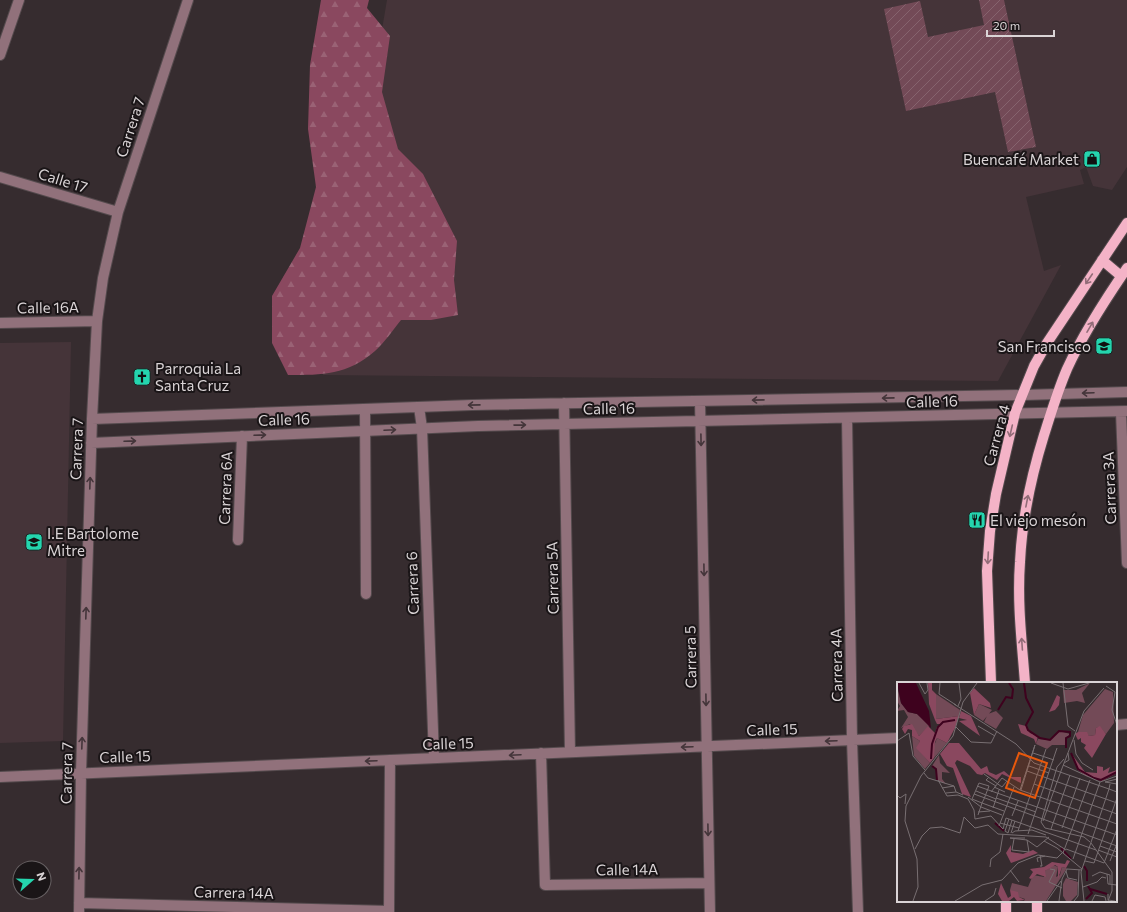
<svg xmlns="http://www.w3.org/2000/svg" width="1127" height="912" viewBox="0 0 1127 912" font-family="Commissioner,sans-serif">
	<style>
		.built { fill: #453439 }
		.forest { fill: url(#forest-firs) }
		.garden { fill: url(#garden-furrows) }
		.lines { fill: none; stroke-linecap: round; stroke-linejoin: round }
		.minor-casing { stroke: #544a4d; stroke-width: 12 }
		.major-casing { stroke: #544a4d; stroke-width: 12 }
		.minor { stroke: #91717b; stroke-width: 10 }
		.major { stroke: #f4b3c7; stroke-width: 10 }
		.oneway { stroke: #926c78 }
		.oneway2 { stroke: #44353a }
		.labels { text-anchor: middle; dominant-baseline: central; stroke-width: 4; stroke-linejoin: round; paint-order: stroke }
		.street-label { font-size: 15px; fill: #dad4d6; stroke: #1a1517 }
		.poi-label { font-size: 15px; fill: #dad4d6; stroke: #1a1517; text-anchor: start }
		.inset-river { fill: none; stroke: #3e021e; stroke-width: 2 }
		.inset-road { fill: none; stroke: #786f72; stroke-width: 1 }
		.view { fill: #e8590c; fill-opacity: 0.15; stroke: #e8590c; stroke-width: 2 }
		.inset-edge { fill: none; stroke: #dad4d6; stroke-width: 2 }
	</style>
	<defs>
		<pattern id="forest-firs" width="22" height="20" patternUnits="userSpaceOnUse"><rect width="22" height="20" fill="#8a485f"/><path d="M5 1l3.5 6h-7zM16 11l3.5 6h-7z" fill="#9a6275"/></pattern>
		<pattern id="garden-furrows" width="10" height="10" patternUnits="userSpaceOnUse"><rect width="10" height="10" fill="#734a57"/><path d="M-1 1l2-2M0 10L10 0M9 11l2-2" fill="none" stroke="#86636e"/></pattern>
	</defs>
	<rect width="100%" height="100%" fill="#362c2f"/>
	<!-- built -->
	<path class="built" d="M387 0H1127V167L1112 190 1093 186 1086 167 1080 170 1084 184 1026 197 1044 271 1061 265 998 381 323 375Z
		M71 342 63 741 0 743V343Z"/>
	<!-- forest -->
	<path class="forest" d="M321 0H369L367 8 390 36 382 92 398 149 423 174 457 241 454 280 458 315 431 320H401C393 330 385 342 375 351 347 375 323 375 288 375L272 343V296L300 248 316 187 308 129 310 65Z"/>
	<!-- garden -->
	<path class="garden" d="M979 0H1004L1036 147 1008 152 995 92 906 111 884 9 920 1 928 37 984 25Z"/>
	<g class="lines">
		<defs>
			<path id="minor" d="M0 55 19 0
				M0 177 118 212
				M0 323 97 321
				M700 401 710 912
				M564 403 570 752
				M419 407 422 428 434 758
				M365 409 366 594
				M1121 412 1127 563
				M847 418 852 740 858 912
				M92 419 472 405 1023 395 1127 392
				M91 443 478 426 1127 411
				M238 540 242 436
				M1116 725 1127 724
				M541 753 545 885 709 883
				M0 777 898 738
				M79 903 389 911
				M79 912 81 773 92 419 97 321 103 278 118 212 188 0
				M389 912 390 760"/>
			<path id="major" d="M1102 260 1121 276
				M991 683 987 571 990 531 996 494 1015 413 1034 366 1047 343 1127 223
				M1025 683C1022 643 1017 603 1020 562 1022 518 1031 477 1044 435 1051 413 1058 390 1067 369 1083 334 1105 300 1127 268
				M1006 901V912
				M1037 901V912"/>
		</defs>
		<!-- minor casing -->
		<use href="#minor" class="minor-casing"/>
		<!-- major casing -->
		<use href="#major" class="major-casing"/>
		<!-- minor -->
		<use href="#minor" class="minor"/>
		<!-- major -->
		<use href="#major" class="major"/>
	</g>
	<!-- one-way arrows -->
	<defs><path id="oneway-shaft" d="M-6 0H5M1.5-3L5.5 0L1.5 3" fill="none" stroke-width="1.6" stroke-linecap="round" stroke-linejoin="round"/></defs>
	<g class="oneway">
		<use href="#oneway-shaft" transform="translate(1089 279) rotate(124)"/>
		<use href="#oneway-shaft" transform="translate(1090 327) rotate(-60)"/>
		<use href="#oneway-shaft" transform="translate(1011 431) rotate(103)"/>
		<use href="#oneway-shaft" transform="translate(1027 501) rotate(-79)"/>
		<use href="#oneway-shaft" transform="translate(988 558) rotate(93)"/>
		<use href="#oneway-shaft" transform="translate(1022 644) rotate(-94)"/>
	</g>
	<g class="oneway2">
		<use href="#oneway-shaft" transform="translate(1088 393) rotate(178)"/>
		<use href="#oneway-shaft" transform="translate(888 398) rotate(179)"/>
		<use href="#oneway-shaft" transform="translate(758 400) rotate(179)"/>
		<use href="#oneway-shaft" transform="translate(474 405) rotate(179)"/>
		<use href="#oneway-shaft" transform="translate(520 425) rotate(-1)"/>
		<use href="#oneway-shaft" transform="translate(390 430) rotate(-3)"/>
		<use href="#oneway-shaft" transform="translate(260 435) rotate(-2)"/>
		<use href="#oneway-shaft" transform="translate(701 440) rotate(89)"/>
		<use href="#oneway-shaft" transform="translate(130 441) rotate(-2)"/>
		<use href="#oneway-shaft" transform="translate(90 483) rotate(-88)"/>
		<use href="#oneway-shaft" transform="translate(704 570) rotate(89)"/>
		<use href="#oneway-shaft" transform="translate(86 613) rotate(-88)"/>
		<use href="#oneway-shaft" transform="translate(706 700) rotate(89)"/>
		<use href="#oneway-shaft" transform="translate(831 741) rotate(178)"/>
		<use href="#oneway-shaft" transform="translate(82 743) rotate(-88)"/>
		<use href="#oneway-shaft" transform="translate(687 747) rotate(178)"/>
		<use href="#oneway-shaft" transform="translate(515 755) rotate(177)"/>
		<use href="#oneway-shaft" transform="translate(371 761) rotate(178)"/>
		<use href="#oneway-shaft" transform="translate(708 830) rotate(89)"/>
		<use href="#oneway-shaft" transform="translate(79 873) rotate(-89)"/>
	</g>
	<!-- icons -->
	<defs>
		<symbol id="shop-square" viewBox="-11 -11 22 22"><rect x="-9" y="-9" width="18" height="18" rx="4" fill="#24d5ae" stroke="#1a1517"/><path d="M-5-2.5h2.3a2.7 3.5 0 0 1 5.4 0H5L5.5 6h-11ZM-1.5-2.5h3a1.5 2.3 0 0 0-3 0Z" fill="#111"/></symbol>
		<symbol id="school-square" viewBox="-11 -11 22 22"><rect x="-9" y="-9" width="18" height="18" rx="4" fill="#24d5ae" stroke="#1a1517"/><path d="M0-5L7-2L0 1L-7-2ZM-4 1L0 2.5L4 1V4Q0 6-4 4Z" fill="#111"/></symbol>
		<symbol id="church-square" viewBox="-11 -11 22 22"><rect x="-9" y="-9" width="18" height="18" rx="4" fill="#24d5ae" stroke="#1a1517"/><path d="M-1.2-6h2.4v3.5h3.3v2.4h-3.3V6h-2.4V-.1h-3.3v-2.4h3.3Z" fill="#111"/></symbol>
		<symbol id="restaurant-square" viewBox="-11 -11 22 22"><rect x="-9" y="-9" width="18" height="18" rx="4" fill="#24d5ae" stroke="#1a1517"/><path d="M-5-6h1v4h1v-4h1v4h1v-4h1v5L-1.5 .5V6h-2V.5L-5-1ZM5-6V6H3V1.5H1.5Q1.5-4 5-6Z" fill="#111"/></symbol>
	</defs>
	<g fill-rule="evenodd">
		<use href="#shop-square" x="1082" y="149" width="20" height="20"/>
		<use href="#school-square" x="1094" y="336" width="20" height="20"/>
		<use href="#church-square" x="132" y="367" width="20" height="20"/>
		<use href="#restaurant-square" x="967" y="510" width="20" height="20"/>
		<use href="#school-square" x="24" y="532" width="20" height="20"/>
	</g>
	<g class="labels">
		<!-- street labels -->
		<g class="street-label">
			<text transform="translate(130 127) rotate(-72)">Carrera 7</text>
			<text transform="translate(63 180) rotate(17)">Calle 17</text>
			<text transform="translate(48 307) rotate(-1)">Calle 16A</text>
			<text transform="translate(932 401) rotate(-2)">Calle 16</text>
			<text transform="translate(609 408) rotate(-1)">Calle 16</text>
			<text transform="translate(284 419) rotate(-2)">Calle 16</text>
			<text transform="translate(996 435) rotate(-75)">Carrera 4</text>
			<text transform="translate(76 449) rotate(-88)">Carrera 7</text>
			<text transform="translate(225 488) rotate(-88)">Carrera 6A</text>
			<text transform="translate(1109 488) rotate(-92)">Carrera 3A</text>
			<text transform="translate(552 578) rotate(-91)">Carrera 5A</text>
			<text transform="translate(412 583) rotate(-92)">Carrera 6</text>
			<text transform="translate(690 657) rotate(-91)">Carrera 5</text>
			<text transform="translate(836 665) rotate(-91)">Carrera 4A</text>
			<text transform="translate(772 729) rotate(-2)">Calle 15</text>
			<text transform="translate(448 743) rotate(-2)">Calle 15</text>
			<text transform="translate(125 756) rotate(-2)">Calle 15</text>
			<text transform="translate(66 773) rotate(-89)">Carrera 7</text>
			<text transform="translate(627 869) rotate(-1)">Calle 14A</text>
			<text transform="translate(234 892) rotate(1)">Carrera 14A</text>
		</g>
		<!-- poi labels -->
		<g class="poi-label">
			<text x="1079" y="159" text-anchor="end">Buencafé Market</text>
			<text x="1091" y="346" text-anchor="end">San Francisco</text>
			<text x="155" y="368">Parroquia La<tspan x="155" dy="17">Santa Cruz</tspan></text>
			<text x="990" y="520">El viejo mesón</text>
			<text x="47" y="533">I.E Bartolome<tspan x="47" dy="17">Mitre</tspan></text>
		</g>
	</g>
	<!-- overview -->
	<g transform="translate(897 682)">
		<rect width="220" height="220" fill="#362c2f"/>
		<path d="M193 1 185 11 188 21 180 19 167 21 166 8H179ZM0 4 4 21 11 30 20 32 31 41 32 44 22 54 13 42 4 46 11 35 7 28 0 29 3 24 0 19ZM208 7 216 10 217 41 209 52 203 45 199 46 198 53 192 54 189 50H181L186 33ZM39 12 63 28 62 34 39 37ZM82 22 95 28 86 39 77 33ZM99 29 106 36 99 47 87 40 91 32ZM163 49 173 52 169 56 168 63H155L150 67 139 62 141 57 153 58ZM15 54 23 59 20 66 33 81 28 87 17 74ZM40 56 50 61 37 76 36 67ZM42 73 43 81 53 91 45 90V97L49 102 40 98V88L35 84ZM156 183 161 185 159 195 163 193 165 185 170 186 149 219H127L128 217 122 215 113 208 115 201 131 205 136 193 147 195 148 189Z" fill="#734a57"/>
		<path d="M31 1H35V8L39 12V37L62 34 58 46 50 61 40 56 38 60 37 76 33 81 19 66 23 59 15 54V48L11 47 8 52 5 47 7 44 15 42 22 54 31 44 38 51 40 45 45 42H40L38 38 32 22ZM77 6 93 21 94 26 82 22 77 33 73 11ZM160 13 163 15 162 23 158 28 152 30ZM64 29 74 34 83 54 62 39 70 38 62 36ZM121 42 129 44 133 51 141 54 139 62 137 57 124 51ZM203 44 209 52 195 76 187 66 189 63 184 60V56L181 58 178 52 181 50H190L192 54 198 53 199 46ZM52 61H62L84 87 90 84 92 90 99 93 107 89 114 95H124V101L105 92 100 98 88 91 85 93 80 92 73 84 60 78 58 81 74 115 65 112 56 86 50 84 43 72ZM174 71 188 90 200 91V84L206 85V89L213 85 211 91 220 88V91L205 99 189 94 181 88ZM114 163V170L126 172 136 168 141 171 114 181 109 171ZM170 178 173 179 169 186 165 185 161 197V185L158 183 148 189 149 195 140 192 134 197 132 196 136 190 133 187 147 185 155 180 168 182ZM104 201 111 216 114 214 113 208 121 210 122 215 128 218 120 219 117 215 112 219H105L101 212Z" fill="#8a485f"/>
		<path d="M169 196 181 200 180 213 174 219H169L166 214V202Z" fill="#734a57"/>
		<path d="M0 1H19L32 29 34 46 20 32 11 30 4 21Z" fill="#3e021e"/>
		<path class="inset-river" d="M127 1 129 16 136 30 129 43 131 48 143 56 153 58 162 49 173 50V54L169 56V66M101 28 109 15 115 16 116 7 112 1M174 71 181 87 197 96 204 98 220 90M34 77 35 62 41 45 46 40 58 38M35 84 39 87 40 98M98 141 107 149M164 166 174 177M187 184 190 189V199M193 207 210 212M189 217 195 211 191 204"/>
		<path class="inset-road" d="M22 1 28 12 31 8 30 1M43 1 42 12 59 23M154 1 171 7 192 1M166 1 171 44 178 49M209 4 218 10 215 28 220 43M57 22 119 62 137 81 212 107 184 190 187 219M61 24 64 17 62 1M81 44 98 54M59 45 74 60 94 61 100 49M177 58 179 72 185 81 196 88M0 59 12 51 16 74 28 88M136 71 157 78M167 77 160 85 144 140 148 146 187 155 193 160M167 81 172 78 171 71M166 83 203 100 220 94M132 84 152 91M130 89 220 121M164 89 187 29 207 6M27 91 31 96 57 104 59 110M87 92 105 105 110 99M92 95 89 98 99 104M41 98 50 114 61 113 71 117 77 128 78 137 94 134 106 147M208 100 220 102M208 100 220 97M137 102 220 132M213 102 212 107 220 110M80 104 220 153M97 105 108 110M45 106 57 104M123 108 138 63 124 108M79 109 99 117M94 110 105 96 123 108 220 142M49 111 59 110 66 113M77 112 220 164M0 113 3 116 9 112 8 122M71 115 84 125 105 133M99 116 139 130M96 126 102 108M81 130 93 129M81 133 85 121 87 117 92 104 82 101 75 117 85 121 107 129M115 134 121 119M146 139 164 89M103 141 122 146M102 144 117 105M165 146 183 96M106 147 109 136 199 168M154 147 173 93M121 149 149 67M111 151 108 149 112 137M111 151 115 138M114 151 118 139M115 151 118 149 135 148 149 153M131 152 160 66M113 156 130 158 140 165 152 155M113 156H128M117 157 115 168 132 170 130 158M147 159 160 166 185 187M194 161 215 190V209L211 219M203 164 220 170M18 167 25 154 33 146 45 145 63 151 67 135 78 146 91 143 101 152 149 155 169 168M169 167 207 181 220 147M201 168 220 175M166 171 193 98M176 177 203 100M188 179 197 181 220 116M213 179 219 164M141 180 140 176 148 174M143 184H145L143 173M93 185 94 177 103 170 106 152M153 187 158 188 152 200 165 206M113 188 122 200M169 189 171 196 180 198M210 192 211 202 220 203M195 194 203 190 213 193V202M186 205 200 200 205 195 209 196M211 212V218L218 219M16 219 21 205 20 177 8 139 9 124 24 94 56 54 66 20 80 1M58 219 85 203 105 198 121 181 141 173 160 176 165 171M88 219 97 213 99 206M150 219 164 199M162 219 165 197 170 187 185 188M177 219 181 214 182 188M195 219 198 213 208 215 209 219"/>
		<path class="view" d="M122 71 150 81 138 116 109 106Z"/>
		<rect width="220" height="220" class="inset-edge"/>
	</g>
	<!-- north arrow -->
	<g transform="translate(32 880) rotate(70)"><circle r="19" fill="#1a1517" stroke="#676163"/>
	<path d="M0-3L7 15L0 10L-7 15Z" fill="#24d5ae"/>
	<text y="-6" font-size="11" font-weight="bold" text-anchor="middle" fill="#dad4d6">N</text>
	</g>
	<!-- scale -->
	<path d="M987 30v6h67v-6" fill="none" stroke="#dad4d6" stroke-width="2"/>
	<text x="993" y="30" font-size="12" fill="#dad4d6" stroke="#1a1517" stroke-width="3" paint-order="stroke">20 m</text>
</svg>
